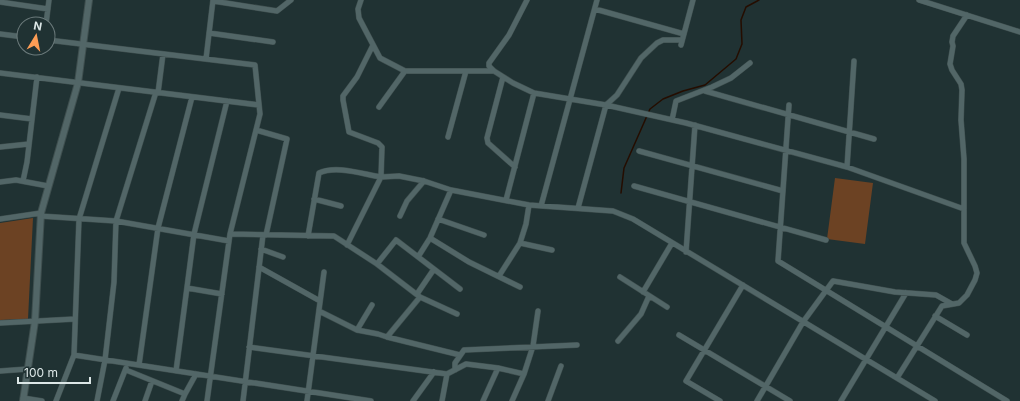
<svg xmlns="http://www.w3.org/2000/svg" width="1020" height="401" viewBox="0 0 1020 401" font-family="Inter,sans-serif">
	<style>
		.green { fill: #6c4223 }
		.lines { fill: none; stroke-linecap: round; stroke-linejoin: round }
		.stream { stroke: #250d00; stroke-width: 1.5 }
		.minor-casing { stroke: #3f4f4f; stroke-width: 6 }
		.tertiary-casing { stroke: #3f4f4f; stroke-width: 8 }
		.minor { stroke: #526667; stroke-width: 5 }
		.tertiary { stroke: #526667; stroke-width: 6 }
	</style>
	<rect width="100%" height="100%" fill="#203233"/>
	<!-- green -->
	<path class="green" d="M835 178 873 183 865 244 827 239Z
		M33 218 28 319 0 320V223Z"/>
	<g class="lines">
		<!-- stream -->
		<path class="stream" d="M621 193 624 168 650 109 663 99 683 91 705 85 736 59 742 44 741 20 746 7 759 0"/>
		<defs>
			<path id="minor" d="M361 0 358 9 359 18 380 58 405 71H494
				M527 0 509 35 489 63V66L494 71 513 83 534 93 606 105 686 123 847 167 964 209
				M919 0 1020 32
				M213 1 277 11 291 0
				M0 2 48 9
				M595 9 684 34
				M46 24 49 0
				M209 33 273 42
				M0 34 24 37
				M48 40 255 65 260 114 230 234 207 401
				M681 45 693 0
				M206 59 213 0
				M0 73 259 105
				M503 77 487 138 488 143 515 167
				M705 91 874 139
				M158 93 163 54
				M789 105 778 261 1007 401
				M379 107 405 71
				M0 115 32 119
				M672 120 676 101 712 87 731 78 750 63
				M256 130 287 139 266 235
				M448 137 466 71
				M0 147 29 144
				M639 151 783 191
				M847 167 854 61
				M23 181 27 162 37 77
				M0 182 16 180 48 186
				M634 186 826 240
				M314 199 341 206
				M506 200 534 93
				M541 206 597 0
				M578 208 606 105 617 95 641 58 657 43 663 40H682
				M40 216 116 221 229 241
				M400 216 407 201 424 181
				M0 219 41 213
				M438 219 484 235
				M230 234 334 236 377 264 420 297 457 314
				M308 236 319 173C336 165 362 174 381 177L382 147 378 143 349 132 343 100V96L357 77 373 45
				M430 238 469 262 520 287
				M520 243 552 250
				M347 245 381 177 399 176 424 181 451 190 529 205 613 211 633 219 935 401
				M261 249 283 257
				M686 252 695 125
				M418 257 430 238 451 190
				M377 264 396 240 460 289
				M259 267 320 301
				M499 276 520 243 526 224 529 205
				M620 277 667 307
				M187 288 222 294
				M643 292 672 243
				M417 294 434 269
				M319 311 357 330 378 334 387 337 460 355
				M935 316 967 335
				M0 323 75 319
				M357 330 372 305
				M679 335 790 401
				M387 337 420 297
				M618 341 641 314 649 296
				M249 347 447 374 466 364 498 368 524 374
				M74 355 371 401
				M139 365 158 228 192 97
				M126 370 185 394
				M455 370V363L464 350 577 345
				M0 371 28 369
				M176 371 194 234 227 101
				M897 378 942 306 959 303 967 295 975 280 977 273 975 266 964 243V159L961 120 962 90 961 84 952 70 950 64 953 46 952 42 953 36 967 15
				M23 398 42 401
				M56 401 74 355 79 219 119 88
				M97 401 105 360 114 282 116 221 156 92
				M113 401 126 368
				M145 401 152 381
				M182 401 185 394 196 374
				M243 401 263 235
				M307 401 324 272
				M413 401 434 372
				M442 401 447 374
				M483 401 498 368
				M512 401 524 374 533 346 538 311
				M548 401 561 366
				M720 401 686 381 743 285
				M757 401 803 322 833 281 895 292 936 295 952 304
				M841 401 906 293"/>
			<path id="tertiary" d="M23 401 35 321 41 213 78 83 89 0"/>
		</defs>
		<!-- minor casing -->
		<use href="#minor" class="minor-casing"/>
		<!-- tertiary casing -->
		<use href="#tertiary" class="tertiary-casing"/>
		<!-- minor -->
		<use href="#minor" class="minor"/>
		<!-- tertiary -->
		<use href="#tertiary" class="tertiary"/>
	</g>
	<!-- north arrow -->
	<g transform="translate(36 36) rotate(10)"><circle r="19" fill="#203233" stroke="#6b7a7b"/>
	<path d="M0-3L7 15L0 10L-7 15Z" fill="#fd9d55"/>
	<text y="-6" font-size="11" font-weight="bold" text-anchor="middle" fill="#dce7e7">N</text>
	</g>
	<!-- scale -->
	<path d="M18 377v6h72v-6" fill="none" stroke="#dce7e7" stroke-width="2"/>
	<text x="24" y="377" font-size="12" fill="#dce7e7" stroke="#203233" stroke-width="3" paint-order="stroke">100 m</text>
</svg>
